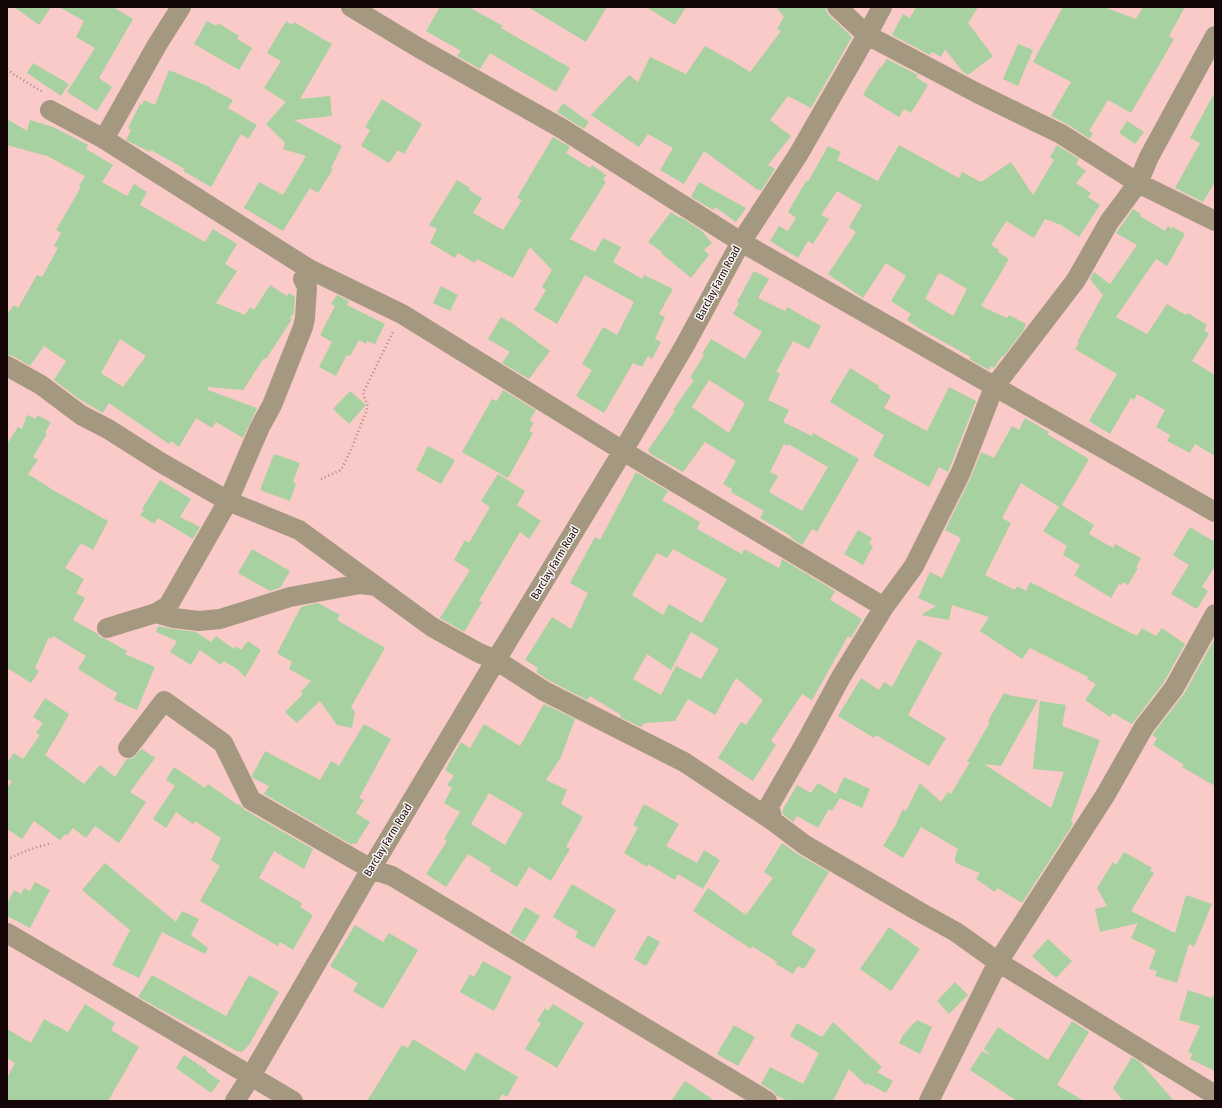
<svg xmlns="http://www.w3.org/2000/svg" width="1222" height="1108" viewBox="0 0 1222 1108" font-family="'Fira Sans Condensed',sans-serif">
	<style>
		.building { fill: #a7d1a0; fill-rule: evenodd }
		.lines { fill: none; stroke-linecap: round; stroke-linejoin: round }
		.path { stroke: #ac8886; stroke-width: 2.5; stroke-dasharray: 1 3; stroke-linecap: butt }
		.minor { stroke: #a59881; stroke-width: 20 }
		.labels { text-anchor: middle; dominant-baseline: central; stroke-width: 3; stroke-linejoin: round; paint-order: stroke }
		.street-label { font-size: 11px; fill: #150707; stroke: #fcf7f6 }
	</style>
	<rect width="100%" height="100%" fill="#f9cac7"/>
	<!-- building -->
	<path class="building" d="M14 7H51L39 25Z
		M59 7H113L133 19 99 78 112 87 97 111 67 92 95 48 76 37 84 21Z
		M440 7H469L503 26 501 28 570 68 556 92 490 53 480 69 457 56 461 51 426 31Z
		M528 7H607L586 42Z
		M646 7H686L675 25Z
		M776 7H826V11L829 15 852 37 811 108 788 96 770 120 791 136 768 165 775 169 761 191 759 189 758 190 704 151 684 184 660 170 673 148 648 134 639 147 591 115 629 75 638 82 650 57 686 74 705 46 728 59V58L750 72 781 31 777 29 784 17Z
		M916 7H978L968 23 993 56 968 75 963 72 945 49 941 57 932 52 930 55 892 35 903 14 910 18Z
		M1063 7H1104L1136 19 1143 7H1185L1169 36 1174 39 1131 113 1108 100 1089 131 1093 133 1090 139 1067 124 1051 116 1071 82 1033 62Z
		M207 21 216 26 218 23 239 36 237 39 252 48 239 70 194 44Z
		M286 21 292 25 294 22 332 44 300 99 330 96 332 116 294 120 342 146 331 168 333 169 318 193 310 188 283 231 244 208 259 182 283 195 306 156 283 149 285 143 266 124 286 102 264 88 281 61 267 53Z
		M1018 44 1033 50 1018 86 1003 79Z
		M887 59 918 75 916 77 928 85 911 113 904 109 899 117 863 95 880 67 881 68Z
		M33 63 69 84 61 96 27 73Z
		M169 70 210 87V88L233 100 228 108 257 125 248 139 241 134 211 187 183 171 185 169 151 150 150 152 126 140 131 130 128 128 140 104 142 105 144 100 155 105Z
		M1215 92V182L1203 202 1175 188 1200 143 1190 138Z
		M382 99 422 124 404 154 398 150 389 163 361 146 370 130 365 127Z
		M563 103 589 122 584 129 557 112Z
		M7 119 27 131 30 120 53 127 88 145 86 149 113 165 102 182 127 196 134 184 147 192 140 205 205 242 213 229 237 244 225 264 237 271 216 303 245 315 250 307 254 310 270 285 287 296 289 293 295 297 294 313 290 318 292 319 266 359 264 358 243 390 208 387V390L257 408 243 438 216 422 212 428 196 418 179 447 171 441 169 444 109 403 103 413 79 399 54 380 66 361 44 346 30 366 13 356 7 355V314L14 305 18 308 37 275 42 277 58 248 54 246 61 233 56 230 81 187 79 186 85 176 47 156 7 145ZM120 339 146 356 123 387 101 373Z
		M1127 121 1144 132 1135 144 1119 133Z
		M553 137 570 147 566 153 590 168 592 165 606 175 603 180 606 182 570 239 595 252 603 238 621 247 613 262 642 279 644 275 673 289 659 314 665 317 655 339 661 342 652 359 648 356 642 367 633 363 604 413 576 396 592 370 582 364 603 327 617 335 634 302 585 275 557 324 534 310 546 290 542 287 552 270 530 247 513 278 477 259 475 263 458 253 455 258 430 243 437 229 429 225 457 180 470 188 469 190 482 198 473 213 503 230 522 200 517 198Z
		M899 145 959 178 962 172 981 182 1011 162 1033 195 1054 160 1050 157 1057 145 1079 159 1076 164 1086 171 1076 183 1091 193 1088 197 1100 205 1079 237 1061 225 1045 219 1034 238 1006 221 991 245 999 250 998 252 1009 259 981 306 1007 318 1009 315 1026 324 1023 331 1003 357 1002 356 994 368 991 366 989 370 969 359 971 357 922 330 907 320 911 314 891 301 906 276 886 263 863 298 828 274 856 232 849 227 862 205 837 191 821 215 829 219 813 244 808 241 798 258 770 241 779 226 788 231 796 218 788 212 806 181 808 182 828 146 841 152 837 160 878 181ZM940 273 967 289 953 316 925 299 938 274 940 275Z
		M699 182 746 208 736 222 715 207 713 210 691 197Z
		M1133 209 1141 214 1140 216 1165 231 1168 226 1172 229 1173 227 1185 234 1167 266 1156 259 1116 317 1147 334 1167 304 1186 315 1188 313 1207 325 1204 330 1209 334 1192 361 1215 375V456L1195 444 1190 453 1167 441 1170 435 1156 427 1165 410 1137 394 1134 400 1131 398 1110 434 1089 421 1117 374 1075 349 1079 343 1077 342 1103 295 1090 279 1094 272 1110 284 1137 245 1116 233Z
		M671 212 680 218 681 217 701 230 712 243 704 250 709 255 691 278 661 253 662 252 648 242Z
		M754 271 769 279 758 298 785 311 787 307 821 326 809 349 793 341 776 372 780 374 768 400 789 410 783 422 812 436 813 433 859 459 817 532 812 529 802 545 791 538V536L760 518 764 511 731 492 732 489 723 484 736 461 705 442 683 472 649 453 650 452 648 450 675 411 673 410 694 380 690 378 704 355 702 354 711 339 745 359 762 332 733 314 739 303 737 302ZM709 380 745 403 729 433 692 407ZM784 444 787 446 788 444 828 467 802 511 769 492 778 476 770 472Z
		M441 286 458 295 450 311 433 303Z
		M337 295 349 301 347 305 385 324 375 344 367 341 366 344 359 340 350 356 347 355 336 376 319 367 332 342 320 335 335 306 331 304Z
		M501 317 512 323 550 351 529 379 502 363 510 352 488 339Z
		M850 368 879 386 878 388 891 396 884 408 927 431 949 387 976 401 948 472 939 467 929 487 873 456 884 435 830 402Z
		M503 390 536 410 530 420 534 423 529 431 533 433 508 478 462 452 492 399 497 401Z
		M350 391 366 405 349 424 333 409Z
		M27 415 36 419 37 415 51 422 45 433 47 434 33 457 38 460 28 474 53 490 108 521 93 550 81 543 65 568 84 579 76 593 85 598 73 620 98 634 99 637 106 639 127 651 125 654 155 667 137 710 114 700 117 693 78 669 86 656 53 636 52 639 49 637 35 668 39 671 31 683 7 668V444L18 427 22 429Z
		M1025 418 1049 432 1047 434 1089 459 1062 505 1094 525 1089 534 1113 548 1115 544 1141 558 1136 567 1138 568 1128 585 1123 582 1121 585 1119 584 1111 598 1074 575 1080 565 1063 555 1067 546 1043 531 1059 507 1021 483 1002 518 1011 523 985 575 1015 590 1017 586 1026 591 1030 582 1137 636 1142 628 1156 636 1162 628 1185 644 1164 682 1132 724 1113 713 1110 717 1085 700 1096 684 1087 679 1088 677 1030 648 1022 659 980 631 989 617 952 605 949 620 921 615 936 606 918 598 930 572 942 578 961 538 945 530 971 477 981 452 994 458 1012 426 1019 430Z
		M428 446 455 460 441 484 416 470Z
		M274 454 300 463 293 482 296 484 290 501 260 490Z
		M636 472 668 491 662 500 700 522 697 529 742 554 744 549 779 568 782 559 835 591 830 600 862 619 851 638 848 636 812 700 802 694 771 741 776 745 753 781 718 758 741 722 746 725 763 700 736 678 715 715 688 699 675 721 644 723 641 727 620 717 621 715 590 696 587 700 550 681 536 672 538 668 525 660 552 617 571 629 588 593 570 583 595 537 600 540ZM673 549 727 579 702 623 669 604 663 615 632 595 657 553 667 558ZM691 632 719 649 701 679 676 666 661 695 633 679 647 654 671 670Z
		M498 474 525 491 517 505 541 521 529 539 520 532 479 601 482 602 464 632 440 618 470 570 454 560 465 540 469 543 490 507 481 501Z
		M160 480 191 499 180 517 200 527 193 539 158 518 154 524 140 515 144 510 142 509Z
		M1190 527 1215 542V566L1202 587 1208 591 1197 609 1171 594 1189 565 1173 555Z
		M858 530 872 538 869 544 873 546 863 565 844 554Z
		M252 549 290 571 280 588 270 591 238 573Z
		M318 603 340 615 337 620 385 648 351 707 355 712 352 728 337 725 320 701 297 723 285 712 303 694 301 692 311 681 289 669 292 662 277 653 301 607Z
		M158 626 173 629 196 632 211 642 216 636 234 649 236 646 241 650 248 641 261 650 245 677 237 669 224 661 221 665 200 650 191 665 170 652 177 641 156 632Z
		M1215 638V786L1182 767 1184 765 1153 745 1157 738 1152 735 1184 694Z
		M918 639 942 653 908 715 946 738 929 766 876 735 874 738 838 716 861 678 879 690 884 682 892 687Z
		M1004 693 1012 696 1038 700 1001 766 984 764 1051 808 1064 772 1033 769 1040 701 1066 705 1062 726 1100 740 1071 821 1073 824 1022 903 997 888 995 892 976 879 980 873 958 864 955 861V857L958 849 921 827 903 858 883 846 895 826 903 809 906 811 920 783 941 802 948 792 951 794 970 762H967L990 722 988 721Z
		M45 698 69 714 58 734 45 755 84 784 100 765 115 777 127 759 133 758 142 749 155 758 130 792 146 802 119 843 95 826 86 838 73 828 67 836 65 834 60 840 34 821 22 839 7 829V788L12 782 7 778V763L14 753 23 759 40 735 36 733 43 723 33 717Z
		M544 704 575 719 561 757 546 780 567 790 561 804 583 817 566 847 570 849 551 881 529 867 517 887 490 871 491 868 468 854 446 887 426 874 447 841 444 839 460 812 444 803 452 788 447 785 454 776 445 770 461 742 470 748 484 724 520 746ZM489 793 523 813 505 845 471 824Z
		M364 724 391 739 359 798 364 800 356 813 370 822 356 844 353 843 352 845 264 794 269 786 253 778 252 776 265 751 320 780 331 761 339 766Z
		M174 767 205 788 208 784 238 805 239 804 245 810 313 849 304 869 274 851 259 878 302 903 300 907 313 915 293 950 280 942 278 946 200 901 220 866 211 860 221 838 195 821 193 824 176 812 166 828 153 819 175 786 166 780Z
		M844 777 870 789 862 808 840 798 832 811 829 809 818 828 797 816 793 822 783 814 782 812 784 809H783L797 785 811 793 818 783 836 794Z
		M644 804 679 824 666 846 697 863 704 850 720 860 703 889 678 874 675 880 648 864 647 867 624 853 638 828 633 825Z
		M782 843 799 855 829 872 791 934 816 950 804 969 798 966 793 974 776 964 777 962 752 946 751 949 693 911 708 888 746 915 773 878 764 872Z
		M1124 852 1152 868 1150 871 1154 873 1131 911 1175 933 1186 895 1212 904 1194 947 1189 944 1177 983 1155 976 1157 971 1149 969 1156 950 1131 938 1138 923 1100 932 1095 909 1107 906 1097 888 1113 862 1116 865Z
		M105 863 176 922 182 911 199 919 191 935 208 948 205 954 162 932 139 978 112 965 130 930 82 890Z
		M35 882 50 890 30 928 7 916V904L14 890 21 894 24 888 30 891Z
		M572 884 616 910 594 948 575 937 578 932 553 917Z
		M525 907 540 916 524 942 510 933Z
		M355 925 383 942 389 933 418 950 383 1009 353 991 358 983 330 966Z
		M889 927 920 949 891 991 860 969Z
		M648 935 660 942 646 966 634 959Z
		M1048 939 1072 961 1056 978 1032 956Z
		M483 961 512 977 494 1011 460 992 470 974 474 977Z
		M152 975 226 1016 249 975 279 992 249 1045 242 1052 237 1051 138 997Z
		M955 982 968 995 949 1014 937 1001Z
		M1188 990 1212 998 1215 992V1071L1190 1059 1193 1054 1188 1052 1200 1026 1179 1020Z
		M85 1004 115 1023 111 1030 139 1047 108 1101H7V1078L15 1063 7 1058V1029L31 1043 44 1019 68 1032Z
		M553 1004 584 1023 557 1068 525 1049 541 1023 537 1021 545 1008 548 1011Z
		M917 1020 932 1027 920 1054 899 1043 903 1035Z
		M1072 1021 1089 1032 1057 1085 1084 1101H1017L970 1070 982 1051 991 1056 984 1049 998 1027 1048 1060Z
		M833 1022 882 1067 877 1072 893 1081 886 1093 867 1083 866 1085 849 1069 833 1101H788L777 1096 773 1091 761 1084 770 1067 803 1084 819 1053 790 1036 797 1023 822 1037Z
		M734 1025 755 1037 738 1066 717 1054Z
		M413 1039 465 1071 476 1052 518 1077 507 1097 502 1094 498 1101H367L402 1045 408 1048Z
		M184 1055 207 1070 206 1071 220 1081 211 1093 176 1068Z
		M1132 1057 1140 1062 1174 1101H1123L1113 1088Z
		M685 1081 715 1101H671Z"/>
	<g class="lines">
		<!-- path -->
		<path class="path" d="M7 69 13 74 41 91 42 93
			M321 479 341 470 351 450 368 407 363 393 394 330
			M7 860C21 852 36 847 52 843"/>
		<!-- minor -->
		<path class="minor" d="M181 7 157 45 104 139 309 269 402 314 623 451 884 607
			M351 7 419 48 561 128 741 242 1215 512
			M837 7 867 35 977 93 1061 134 1138 183 1215 221
			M50 110 104 139
			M7 366 41 385 81 415 108 429 160 462 228 501 299 530 432 627 479 653 496 660 544 691 684 762 773 821 805 845 918 911 956 932 998 962 1215 1095
			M156 613 174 618 199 621 220 619 290 597 360 584 376 586
			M107 628 156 613 168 606 228 501 260 427 272 405 303 327 305 318 307 287 303 279 309 269
			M128 748 164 701 223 743 251 800 371 869 392 876 767 1101
			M773 821 769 806 807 740 841 677 884 607 914 566 961 472 994 387 1076 280 1109 222 1138 183 1149 157 1215 36
			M7 933 251 1076 235 1101
			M293 1101 251 1076 371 869 496 660 623 451 685 345 741 242 798 155 867 35 882 7
			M929 1101 998 962 1106 794 1144 727 1174 688 1215 614"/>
	</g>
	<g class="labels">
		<!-- street labels -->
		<g class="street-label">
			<text transform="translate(718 283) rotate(-62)">Barclay Farm Road</text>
			<text transform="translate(555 563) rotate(-59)">Barclay Farm Road</text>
			<text transform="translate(388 840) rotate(-59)">Barclay Farm Road</text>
		</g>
	</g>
	<!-- border -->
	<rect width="1222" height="1108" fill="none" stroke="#150707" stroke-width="16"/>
</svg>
